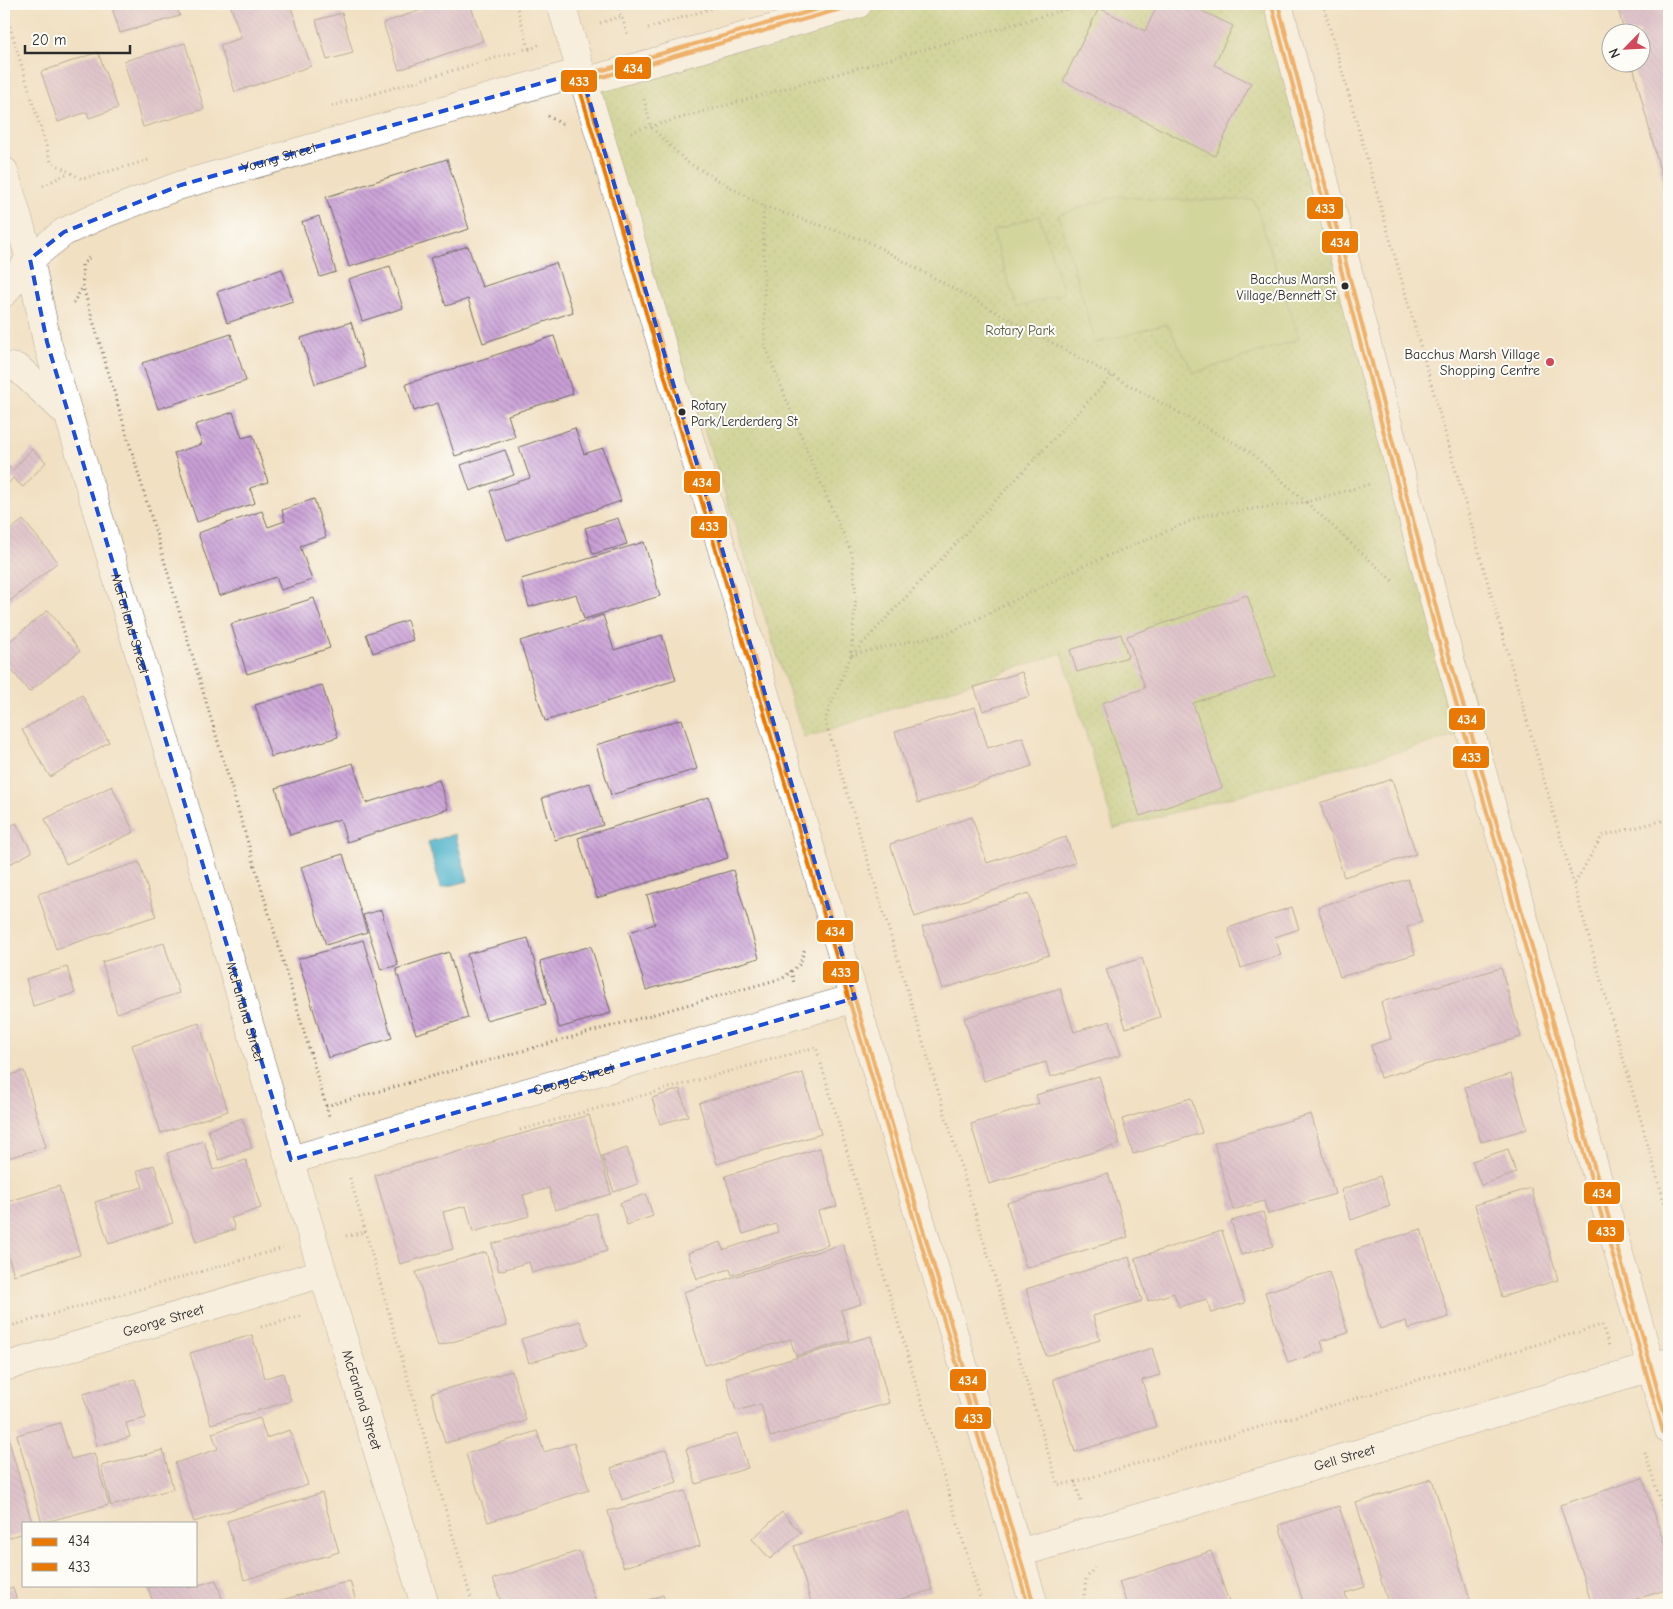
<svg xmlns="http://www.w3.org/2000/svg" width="1673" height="1609" viewBox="0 0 1673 1609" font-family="'Comic Neue',sans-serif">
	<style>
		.grass { fill: url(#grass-dots); stroke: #6c7a4c }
		.garden { fill: #adc86e; stroke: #6c7a4c }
		.water { fill: #49b0c8; stroke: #3a6e7a }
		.building { fill: url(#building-back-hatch) }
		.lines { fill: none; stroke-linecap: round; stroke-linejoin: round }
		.minor-casing { stroke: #706a60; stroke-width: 29 }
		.path { stroke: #706a60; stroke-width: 3; stroke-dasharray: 1 4; stroke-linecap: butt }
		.minor { stroke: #fff; stroke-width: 28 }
		.bus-1-casing { stroke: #fdfcf7; stroke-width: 8 }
		.bus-2-casing { stroke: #fdfcf7; stroke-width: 8 }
		.bus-1 { stroke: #ea7904; stroke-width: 4 }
		.bus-2 { stroke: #ea7904; stroke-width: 4 }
		.marked { fill: none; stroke: #1d4ed8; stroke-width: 4; stroke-dasharray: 10 6; stroke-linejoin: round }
		.bus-dot { fill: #2b2b2b; stroke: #fdfcf7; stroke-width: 2 }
		.poi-dot { fill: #d1495b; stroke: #fdfcf7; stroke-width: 2 }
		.labels { text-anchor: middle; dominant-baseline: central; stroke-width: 4; stroke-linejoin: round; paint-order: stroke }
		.bus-label { font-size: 13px; fill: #2b2b2b; stroke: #fdfcf7; text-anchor: end }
		.street-label { font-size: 14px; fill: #2b2b2b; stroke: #fdfcf7 }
		.park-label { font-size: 14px; fill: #525a3f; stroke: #fdfcf7 }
		.poi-label { font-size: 14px; fill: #2b2b2b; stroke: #fdfcf7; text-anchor: end }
		.line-badge { stroke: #fdfcf7; stroke-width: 2 }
		.badge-label { font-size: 14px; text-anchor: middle; font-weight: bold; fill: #fff }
	</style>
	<defs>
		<pattern id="grass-dots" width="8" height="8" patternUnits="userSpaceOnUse" patternTransform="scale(1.25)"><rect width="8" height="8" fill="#adc86e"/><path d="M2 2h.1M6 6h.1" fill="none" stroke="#8da35b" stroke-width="1.8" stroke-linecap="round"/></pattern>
		<pattern id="building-back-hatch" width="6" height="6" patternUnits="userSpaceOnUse" patternTransform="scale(1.25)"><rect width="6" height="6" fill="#c99fd6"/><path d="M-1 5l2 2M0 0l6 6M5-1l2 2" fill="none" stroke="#a382ae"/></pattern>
	</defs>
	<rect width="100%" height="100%" fill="#fdfcf7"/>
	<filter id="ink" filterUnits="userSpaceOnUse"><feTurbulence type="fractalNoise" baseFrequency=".02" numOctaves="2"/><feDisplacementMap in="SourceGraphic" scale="10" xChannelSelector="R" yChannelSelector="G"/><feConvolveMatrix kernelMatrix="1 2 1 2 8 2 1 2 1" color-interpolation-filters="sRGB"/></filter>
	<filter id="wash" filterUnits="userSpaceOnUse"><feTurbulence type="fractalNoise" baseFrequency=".0096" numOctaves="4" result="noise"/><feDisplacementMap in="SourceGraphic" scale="20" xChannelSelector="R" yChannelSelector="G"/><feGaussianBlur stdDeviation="1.12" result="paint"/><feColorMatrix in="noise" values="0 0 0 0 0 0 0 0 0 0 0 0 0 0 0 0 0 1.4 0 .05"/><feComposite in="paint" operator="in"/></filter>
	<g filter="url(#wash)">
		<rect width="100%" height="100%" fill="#f1e0c2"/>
		<!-- grass -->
		<path class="grass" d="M862 4H1273L1482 729 1114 829 1062 653 804 738 593 87Z"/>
		<!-- garden -->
		<path class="garden" d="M1119 196 1162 200H1254L1299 339 1194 373 1167 324 1096 343 1058 215Z
			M1039 216 1064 293 1017 308 992 231Z"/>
		<!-- water -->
		<path class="water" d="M455 834 468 881 441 888 428 842Z"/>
		<g id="blocks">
			<!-- building -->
			<path class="building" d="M111 4H176L180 16 120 33Z
				M230 4H290L311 66 235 92 220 45 241 38Z
				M419 4H470L483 41 399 70 383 23 421 10Z
				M1158 4H1188L1233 26 1214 65 1251 83 1215 156 1063 81 1099 8 1145 31Z
				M1617 4H1669V205L1632 62H1640V32H1624Z
				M342 13 353 53 327 60 316 20Z
				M185 43 204 109 143 127 124 61Z
				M98 52 118 108 89 118 87 112 58 122 41 72Z
				M447 159 469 229 349 267 326 197Z
				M319 216 336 272 320 277 302 222Z
				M468 246 482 287 556 263 573 312 483 343 468 299 446 306 430 258Z
				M390 266 403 308 362 321 349 279Z
				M282 269 293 301 227 323 217 292Z
				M351 322 365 368 315 384 301 338Z
				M231 334 246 381 158 409 142 363Z
				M554 336 573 394 508 415 515 437 455 456 438 403 414 411 406 384Z
				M233 412 242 438 253 435 268 482 250 488 255 503 197 522 174 453 202 444 195 425Z
				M575 428 584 454 603 448 621 501 507 540 490 491 530 478 519 447Z
				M32 449 46 462 23 487 13 478 4 489V462L13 470Z
				M505 450 514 475 470 491 461 465Z
				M314 499 326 537 300 546 312 580 281 590 276 577 219 596 198 533 262 511 268 527 285 521 282 510Z
				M618 518 627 544 593 554 585 528Z
				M23 520 58 562 4 606V535Z
				M644 542 660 596 584 619 576 594 529 607 521 579Z
				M1247 595 1275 676 1193 703 1222 788 1140 816 1102 703 1145 688 1127 636Z
				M314 598 330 648 247 674 231 624Z
				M48 610 80 651 29 692 4 660V646Z
				M603 615 614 650 662 635 676 680 545 721 520 641Z
				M407 620 413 640 373 653 366 634Z
				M1121 634 1128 657 1077 672 1070 650Z
				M1022 672 1030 696 983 711 974 687Z
				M322 685 338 737 271 757 255 705Z
				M82 695 109 742 50 777 22 730Z
				M975 707 988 748 1023 737 1032 766 918 803 895 732Z
				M682 719 697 769 611 795 596 745Z
				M353 763 366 803 439 780 448 809 347 842 340 819 290 835 276 788Z
				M1392 779 1416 854 1344 877 1320 803Z
				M590 783 603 825 555 840 542 798Z
				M112 786 134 832 66 864 45 819Z
				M709 797 728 858 597 898 578 838Z
				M972 817 987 863 1066 837 1075 863 915 917 890 844Z
				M16 823 32 852 4 867V830Z
				M343 854 367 932 326 945 301 867Z
				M139 862 156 916 56 949 38 894Z
				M733 870 759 958 646 990 629 932 655 924 647 895Z
				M1408 879 1422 922 1407 927 1415 954 1340 977 1318 907Z
				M1029 893 1049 955 942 989 922 927Z
				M1292 907 1299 929 1275 937 1281 955 1241 968 1228 928Z
				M381 910 398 965 381 970 363 915Z
				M528 938 546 1004 486 1020 467 954Z
				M363 940 392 1038 328 1058 298 959Z
				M164 943 179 993 117 1013 102 962Z
				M591 946 611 1013 559 1028 540 961Z
				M449 952 468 1018 416 1034 396 969Z
				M1142 958 1160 1017 1126 1028 1106 969Z
				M67 967 75 993 33 1006 26 979Z
				M1501 968 1521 1037 1380 1078 1371 1045 1391 1039 1381 1002Z
				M1060 988 1074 1032 1110 1021 1121 1055 1050 1077 1046 1062 984 1081 964 1018Z
				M199 1023 228 1111 161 1133 132 1045Z
				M24 1071 46 1147 4 1159V1077Z
				M803 1073 821 1134 717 1164 699 1103Z
				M1511 1074 1527 1129 1481 1142 1465 1087Z
				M1099 1076 1120 1144 989 1184 971 1124 1039 1103 1036 1095Z
				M680 1089 688 1116 660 1124 652 1098Z
				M1191 1098 1202 1133 1133 1154 1122 1119Z
				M1311 1114 1335 1194 1268 1214 1264 1201 1233 1210 1214 1143Z
				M589 1115 611 1194 555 1210 549 1188 523 1195 529 1216 473 1232 466 1206 443 1212 453 1249 400 1264 375 1175Z
				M242 1118 252 1148 219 1160 208 1130Z
				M204 1141 213 1170 246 1160 261 1208 231 1218 235 1229 196 1242 167 1153Z
				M627 1148 638 1184 614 1192 602 1156Z
				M820 1148 837 1206 818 1211 828 1245 732 1275 730 1269 697 1279 688 1253 721 1242 723 1250 778 1232 776 1224 743 1234 725 1176Z
				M1508 1149 1516 1173 1481 1185 1472 1161Z
				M154 1165 173 1223 109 1244 95 1202 143 1187 137 1171Z
				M1108 1173 1128 1237 1026 1268 1007 1203Z
				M1380 1176 1390 1206 1351 1220 1341 1190Z
				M59 1186 80 1255 14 1275 4 1243V1203Z
				M1531 1188 1558 1280 1502 1297 1475 1205Z
				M646 1194 653 1216 627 1225 620 1203Z
				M1263 1212 1273 1246 1241 1255 1231 1221Z
				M596 1213 607 1251 532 1273 529 1262 499 1271 492 1244Z
				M1421 1229 1449 1317 1408 1329 1406 1321 1380 1329 1355 1250Z
				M1222 1231 1245 1303 1211 1313 1207 1299 1179 1307 1174 1293 1148 1301 1135 1258Z
				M843 1244 861 1304 841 1310 850 1340 796 1356 790 1339 705 1365 683 1292Z
				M486 1252 507 1326 438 1346 416 1272Z
				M1129 1257 1142 1301 1093 1316 1100 1340 1046 1356 1026 1289Z
				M1329 1272 1348 1333 1321 1341 1324 1351 1288 1363 1265 1292Z
				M580 1321 588 1345 529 1363 521 1339Z
				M252 1335 265 1378 283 1373 291 1401 211 1424 190 1353Z
				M871 1336 889 1403 770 1437 761 1404 736 1411 726 1378Z
				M1152 1348 1160 1375 1142 1380 1156 1427 1075 1452 1053 1379Z
				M512 1371 526 1421 445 1443 431 1393Z
				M135 1379 146 1418 126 1423 130 1437 97 1446 83 1394Z
				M260 1418 266 1438 290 1430 308 1485 194 1522 175 1463 218 1449 212 1433Z
				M60 1423 71 1459 94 1453 109 1505 42 1523 17 1435Z
				M537 1431 544 1452 574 1443 589 1490 488 1522 466 1454Z
				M737 1433 748 1468 696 1484 686 1449Z
				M8 1437 32 1523H24V1533L4 1539V1438Z
				M666 1449 677 1482 622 1500 611 1468Z
				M163 1450 173 1489 111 1506 101 1466Z
				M1643 1478 1669 1559V1589L1617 1605H1592L1560 1505Z
				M1432 1479 1472 1605H1389L1356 1503Z
				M685 1491 700 1546 623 1567 608 1511Z
				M322 1493 339 1552 244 1580 227 1521Z
				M1339 1506 1365 1587 1345 1593 1348 1605H1304L1279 1525Z
				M908 1511 932 1590 881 1605H812L794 1546Z
				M782 1512 801 1533 770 1559 752 1539Z
				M579 1551 597 1605H502L493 1579Z
				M1211 1551 1230 1605H1127L1119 1582Z
				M216 1580 223 1601 208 1605H154L148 1588 158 1585H187L188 1588Z
				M350 1581 357 1605H264Z
				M13 1587 18 1605H4V1590Z
				M663 1595 666 1605H634Z"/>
		</g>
	</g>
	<g filter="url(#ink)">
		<use href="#blocks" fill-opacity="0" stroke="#706a60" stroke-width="1"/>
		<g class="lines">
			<defs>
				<g id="minor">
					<path d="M561 4 1034 1605"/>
					<path d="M1278 4 1443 634 1669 1430"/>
					<path d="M584 82 858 4"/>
					<path id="s1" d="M4 171 30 259 47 342 323 1273 425 1605"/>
					<path id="s2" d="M4 293 30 259 64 232 101 215 181 185 581 72"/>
					<path d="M4 366 18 368 69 415"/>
					<path id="s3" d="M291 1160 855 998"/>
					<path id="s4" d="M4 1367 323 1273"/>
					<path id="s5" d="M1019 1553 1669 1362"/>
				</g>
			</defs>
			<!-- minor casing -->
			<use href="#minor" class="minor-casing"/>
			<!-- path -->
			<path class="path" d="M618 4 628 37
				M1243 4 1245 10
				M1323 4 1669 1219
				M4 7 51 162 82 179 149 160
				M600 23 622 16
				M648 28 726 4
				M529 50 540 44
				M644 99 651 127 687 162 763 206
				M332 106 529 48 516 4
				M548 116 562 124
				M631 132 1085 4
				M43 186 68 173
				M89 258 82 265 83 287 329 1116
				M73 303 83 287
				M851 655 949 633 1081 567 1205 515 1306 502 1395 583
				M852 655 1112 376
				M1575 883 1602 836 1669 819
				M791 971 794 983
				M326 1106 783 978 800 964 805 948
				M520 1130 816 1047 982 1605
				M350 1178 473 1605
				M346 1236 365 1232
				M261 1327 303 1316
				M4 1328 283 1248
				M1645 1452 1669 1528
				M1075 1482 1602 1325 1609 1346
				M1081 1501 1075 1482 1058 1485 825 720 851 655 856 595 852 554 809 456 765 346 763 206 867 241 1249 451 1306 502 1370 484
				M1083 1605 1086 1579 1096 1565"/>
			<!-- minor -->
			<use href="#minor" class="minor"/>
			<defs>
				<path id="bus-1" d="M858 4 584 82 1034 1605
					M1278 4 1443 634 1669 1430"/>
				<path id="bus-2" d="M836 4 582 76 578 83 1028 1605
					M1272 6 1437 636 1663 1432"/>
			</defs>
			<!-- bus-1 casing -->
			<use href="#bus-1" class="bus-1-casing"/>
			<!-- bus-2 casing -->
			<use href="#bus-2" class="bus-2-casing"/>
			<!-- bus-1 -->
			<use href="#bus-1" class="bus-1"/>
			<!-- bus-2 -->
			<use href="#bus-2" class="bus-2"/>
		</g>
	</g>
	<!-- marked area -->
	<path d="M0 0H1673V1609H0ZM581 72 855 998 291 1160 47 342 30 259 64 232 181 185Z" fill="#f1e0c2" fill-opacity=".55" fill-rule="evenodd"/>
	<path class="marked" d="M581 72 855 998 291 1160 47 342 30 259 64 232 181 185Z"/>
	<!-- markers -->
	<g class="bus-dot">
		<circle cx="1345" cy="286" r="4.5"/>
		<circle cx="682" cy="412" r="4.5"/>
	</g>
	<circle class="poi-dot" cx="1550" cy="362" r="5"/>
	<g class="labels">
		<!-- bus labels -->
		<g class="bus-label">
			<text x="1336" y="279">Bacchus Marsh<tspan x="1336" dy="16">Village/Bennett St</tspan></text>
			<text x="691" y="405" text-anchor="start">Rotary<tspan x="691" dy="16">Park/Lerderderg St</tspan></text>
		</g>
		<!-- street labels -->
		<g class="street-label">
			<text stroke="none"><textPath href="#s2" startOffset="314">Young Street</textPath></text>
			<text stroke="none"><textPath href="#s1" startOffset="470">McFarland Street</textPath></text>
			<text stroke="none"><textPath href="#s1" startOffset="875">McFarland Street</textPath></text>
			<text stroke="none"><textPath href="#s3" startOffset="294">George Street</textPath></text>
			<text stroke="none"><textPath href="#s4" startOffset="166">George Street</textPath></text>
			<text stroke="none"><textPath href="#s1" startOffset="1280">McFarland Street</textPath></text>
			<text stroke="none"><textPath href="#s5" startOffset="339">Gell Street</textPath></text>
		</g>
		<!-- park labels -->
		<g class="park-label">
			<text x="1020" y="330">Rotary Park</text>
		</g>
		<!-- poi labels -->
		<g class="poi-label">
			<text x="1540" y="354">Bacchus Marsh Village<tspan x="1540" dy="16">Shopping Centre</tspan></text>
		</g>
	</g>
	<g class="line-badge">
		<rect x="614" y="56" width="38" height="24" rx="5" fill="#ea7904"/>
		<rect x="560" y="69" width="38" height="24" rx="5" fill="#ea7904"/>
		<rect x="1306" y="196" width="38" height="24" rx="5" fill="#ea7904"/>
		<rect x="1321" y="230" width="38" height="24" rx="5" fill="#ea7904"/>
		<rect x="683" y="470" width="38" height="24" rx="5" fill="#ea7904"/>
		<rect x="690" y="515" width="38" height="24" rx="5" fill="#ea7904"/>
		<rect x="1448" y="707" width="38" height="24" rx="5" fill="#ea7904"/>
		<rect x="1452" y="745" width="38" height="24" rx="5" fill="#ea7904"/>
		<rect x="816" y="919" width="38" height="24" rx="5" fill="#ea7904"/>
		<rect x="822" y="960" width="38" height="24" rx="5" fill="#ea7904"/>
		<rect x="1583" y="1181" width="38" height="24" rx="5" fill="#ea7904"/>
		<rect x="1587" y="1219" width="38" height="24" rx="5" fill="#ea7904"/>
		<rect x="949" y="1368" width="38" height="24" rx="5" fill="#ea7904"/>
		<rect x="954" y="1406" width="38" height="24" rx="5" fill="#ea7904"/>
	</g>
	<g class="badge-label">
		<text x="633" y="73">434</text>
		<text x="579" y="86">433</text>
		<text x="1325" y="213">433</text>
		<text x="1340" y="247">434</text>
		<text x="702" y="487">434</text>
		<text x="709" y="531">433</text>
		<text x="1467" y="724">434</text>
		<text x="1471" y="762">433</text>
		<text x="835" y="936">434</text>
		<text x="841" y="977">433</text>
		<text x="1602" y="1198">434</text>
		<text x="1606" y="1236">433</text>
		<text x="968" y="1385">434</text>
		<text x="973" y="1423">433</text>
	</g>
	<!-- margin -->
	<rect width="1673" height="1609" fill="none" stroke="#fdfcf7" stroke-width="20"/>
	<!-- legend -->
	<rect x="22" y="1522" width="175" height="65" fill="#fdfcf7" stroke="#a9a8a5"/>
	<rect x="32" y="1538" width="25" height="8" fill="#ea7904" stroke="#a9a8a5"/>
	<text x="68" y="1546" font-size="15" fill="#2b2b2b">434</text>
	<rect x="32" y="1563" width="25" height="8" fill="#ea7904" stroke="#a9a8a5"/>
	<text x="68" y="1572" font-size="15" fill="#2b2b2b">433</text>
	<!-- north arrow -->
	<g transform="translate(1626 48) rotate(246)"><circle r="24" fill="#fdfcf7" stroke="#a9a8a5"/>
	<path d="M0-4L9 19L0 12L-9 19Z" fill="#d1495b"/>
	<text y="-8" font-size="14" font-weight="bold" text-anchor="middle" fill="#2b2b2b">N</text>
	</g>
	<!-- scale -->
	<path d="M25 45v8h105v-8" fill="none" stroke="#2b2b2b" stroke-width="2.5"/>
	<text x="32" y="45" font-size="15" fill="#2b2b2b" stroke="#fdfcf7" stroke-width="4" paint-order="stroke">20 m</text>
</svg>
